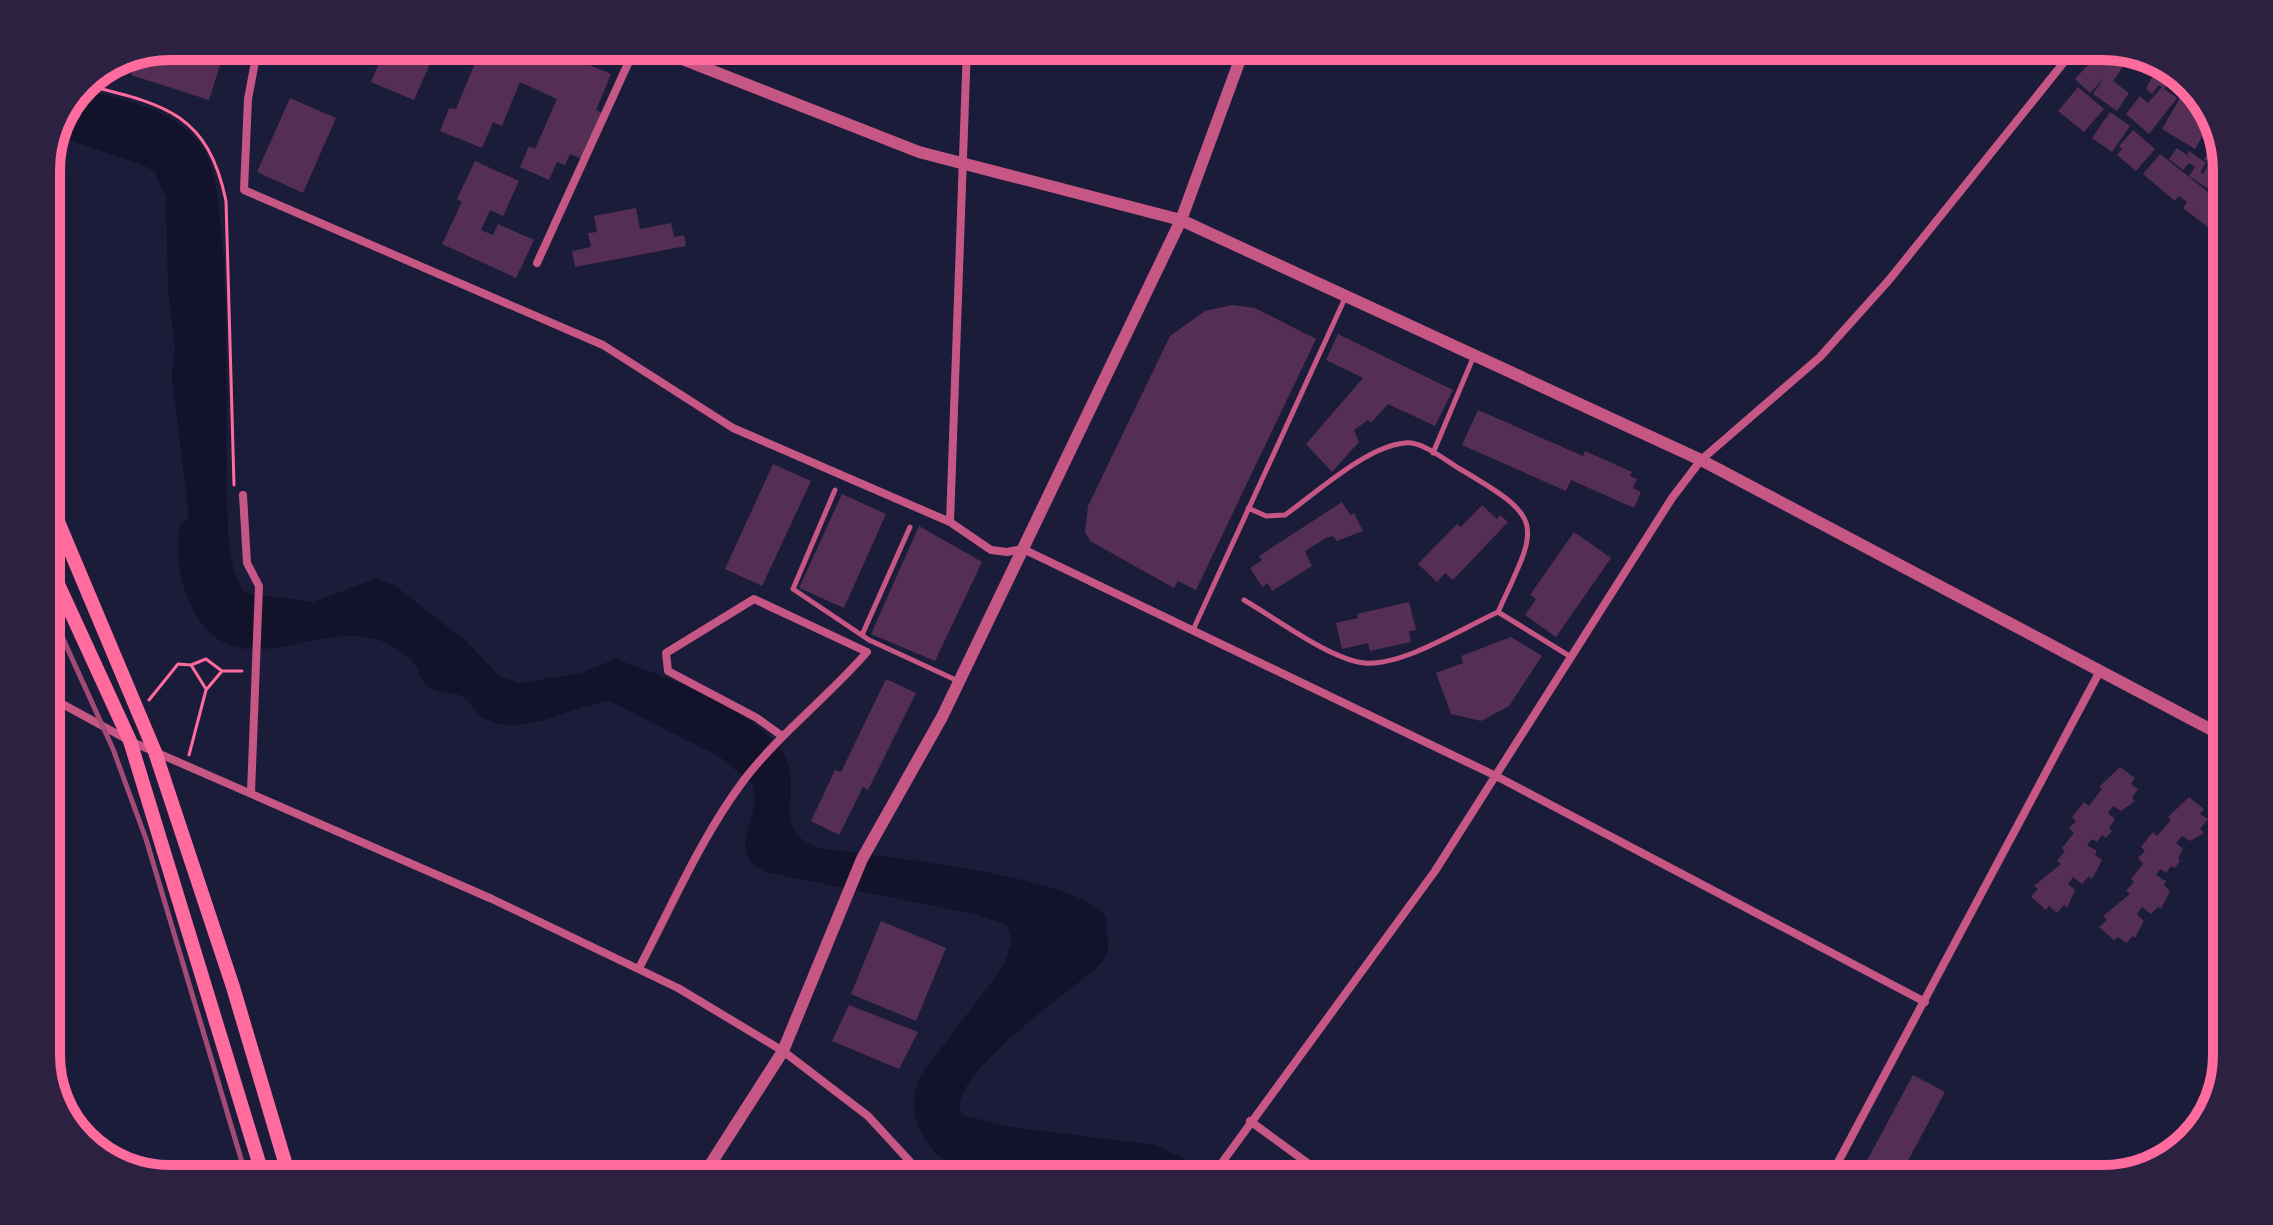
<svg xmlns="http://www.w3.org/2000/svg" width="2273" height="1225" viewBox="0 0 2273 1225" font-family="'Work Sans',sans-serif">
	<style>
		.water { fill: #12122b }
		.building { fill: #542f53 }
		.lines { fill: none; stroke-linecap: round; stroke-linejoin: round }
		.path { stroke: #ff6b9d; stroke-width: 3 }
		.service { stroke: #c65784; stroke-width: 5 }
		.minor { stroke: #c65784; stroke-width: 8 }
		.tertiary { stroke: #c65784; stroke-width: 12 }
		.secondary { stroke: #ff6b9d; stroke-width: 14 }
		.rail { stroke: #a44b75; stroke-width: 5 }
		.rim { fill: none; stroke: #ff6b9d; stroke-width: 10 }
	</style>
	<rect width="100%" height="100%" fill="#1b1b3a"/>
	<!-- water -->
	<path class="water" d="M80 89C123 99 176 109 203 148 233 190 225 423 227 487 228 519 225 566 245 593L313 602 375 579 394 585 466 641 501 677 519 683 581 673 616 659C668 678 747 705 781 750 807 786 766 832 820 848 877 857 1075 874 1106 917L1108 950 1103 962C1076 988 941 1078 962 1115L1010 1127 1155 1145 1206 1169 1260 1179H991C941 1174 898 1127 920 1076L1003 967 1012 942 1007 925 979 915 765 872C722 849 765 818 752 784L720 757 609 701C569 706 527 738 486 719 475 714 471 699 459 695 448 691 435 695 425 684 421 680 420 673 417 668 410 655 392 644 378 640 313 619 234 692 192 607 179 581 176 553 180 524L189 519 172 376 175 350 168 289 166 198 155 172 145 166 58 136Z"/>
	<!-- building -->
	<path class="building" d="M170 46 191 52 193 46H226L209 100 131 75 135 61Z
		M286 46H340L332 65Z
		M386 46H429L426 54 433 57 414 100 371 82Z
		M432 46H545L611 74 596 110 602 113 582 159 570 154 565 165 557 162 549 180 520 167 529 146 535 149 557 99 520 82 502 126 493 122 482 148 440 131 449 108 456 109 475 63Z
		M2108 47 2133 53 2113 81 2129 93 2117 111 2093 94 2104 78 2090 93 2075 79 2096 56 2102 61Z
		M2160 60 2187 85 2183 90 2170 81 2164 89 2177 98 2149 134 2126 114 2140 96 2148 103 2162 87 2159 85 2152 94 2146 89Z
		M2078 87 2104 109 2084 132 2058 111Z
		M2193 90 2206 102 2212 120 2195 149 2162 129 2184 91 2191 94Z
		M290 98 336 118 303 193 257 172Z
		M2110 112 2130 126 2112 152 2092 138Z
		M2133 130 2155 149 2136 171 2117 155 2122 149 2119 146Z
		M2219 139 2227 163V179L2216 194 2189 176 2195 167 2189 163 2183 170 2169 159 2177 148 2192 159 2187 154 2189 151 2206 163 2200 172 2203 174 2210 162 2204 159Z
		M2160 154 2227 207V242L2183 208 2187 202 2179 196 2175 201 2143 174Z
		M475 161 519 181 503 216 490 210 481 230 493 235 498 224 534 240 516 278 442 244 462 202 457 199Z
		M636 208 640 229 671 223 674 237 684 235 686 246 575 267 572 251 591 247 588 233 597 232 594 216Z
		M1232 305 1255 308 1316 339 1196 590 1178 581 1174 588 1090 541 1085 532 1088 506 1170 336 1205 311Z
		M1338 334 1453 390 1435 426 1388 404 1371 423 1368 420 1354 430 1359 442 1332 472 1306 444 1363 378 1326 360Z
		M1478 410 1583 456 1585 451 1632 472 1630 476 1637 479 1633 488 1641 492 1634 508 1571 480 1566 491 1462 445Z
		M773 464 811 481 762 586 725 569Z
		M842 494 886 514 844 608 799 588Z
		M1342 502 1350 515 1354 513 1363 531 1337 541 1333 536 1326 538 1305 551 1312 566 1272 591 1268 583 1262 587 1250 568 1262 560 1259 556Z
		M1482 505 1497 519 1500 515 1508 522 1453 580 1445 573 1437 582 1418 564 1457 524 1461 527Z
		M919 526 982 562 935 661 871 634Z
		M1574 532 1611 558 1556 637 1525 615 1536 599 1530 595Z
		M1409 602 1416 630 1409 631 1411 642 1370 651 1368 643 1342 649 1336 623 1358 618 1357 614Z
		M1511 637 1542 656 1509 706 1481 721 1451 714 1436 673 1463 663 1461 656Z
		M886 679 916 693 868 790 863 787 839 835 811 821 835 770 841 772Z
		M2120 767 2135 778 2131 784 2138 789 2132 798 2135 801 2121 811 2113 806 2108 813 2115 819 2109 828 2112 831 2106 838 2102 835 2097 842 2092 839 2087 845 2097 851 2095 855 2102 860 2092 879 2089 876 2082 884 2073 877 2068 884 2075 890 2067 908 2064 905 2057 913 2049 906 2046 910 2031 897 2038 889 2034 886 2061 864 2057 861 2065 851 2062 848 2074 833 2069 828 2076 821 2072 817 2084 802 2089 806 2102 789 2099 787Z
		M2189 797 2204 809 2200 814 2208 819 2200 829 2204 833 2190 841 2182 836 2176 843 2183 849 2178 858 2180 861 2175 868 2171 866 2166 873 2160 869 2156 875 2166 881 2164 885 2170 891 2161 909 2158 907 2151 914 2142 907 2137 914 2144 921 2135 938 2133 936 2126 943 2118 937 2114 940 2099 927 2107 920 2103 916 2130 894 2126 891 2134 882 2131 879 2143 864 2138 858 2145 851 2141 847 2153 832 2157 836 2171 820 2168 817Z
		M881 921 946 948 916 1021 851 994Z
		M849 1005 918 1032 899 1069 832 1041Z
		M1913 1075 1945 1092 1898 1179H1857Z"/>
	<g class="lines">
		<!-- path -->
		<path class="path" d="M85 81V85C164 104 208 113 226 201L234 485
			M206 689 191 665 206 659 222 671
			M149 700 178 664 191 665
			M189 755 206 690 222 671H242"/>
		<!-- service -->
		<path class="service" d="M1433 453 1473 358
			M835 490 793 589 869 640 958 681
			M1244 600C1275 618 1331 660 1365 663 1403 666 1463 628 1498 612 1539 523 1547 520 1460 469 1445 460 1422 441 1405 443 1367 446 1316 493 1285 515L1266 516 1248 508
			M1498 612 1571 657
			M1193 630 1346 296
			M862 635 910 527"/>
		<!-- minor -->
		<path class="minor" d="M258 46 248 99 244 190 603 345 733 428 950 522 991 550 1007 552 1023 549 1496 776 1925 1002
			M537 263 636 46
			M243 495 247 563 259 586 251 793
			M950 522 967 46
			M46 695 130 741 492 899 678 988 783 1051 868 1116 926 1179
			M639 968C672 906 701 837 744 780 780 733 828 697 867 652L754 599 666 653 668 671 757 718 782 736
			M1250 1121 1313 1167 1343 1179
			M1210 1179 1435 871 1672 498 1701 460 1820 357 1889 280 2077 46
			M1829 1179 2100 671"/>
		<!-- tertiary -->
		<path class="tertiary" d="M649 46 919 152 1181 220 1701 460 2227 738
			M701 1179 783 1051 862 859 942 717 1181 220 1245 46"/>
		<!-- secondary -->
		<path class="secondary" d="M46 493 155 752 233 987 290 1179
			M46 558 130 741 264 1179"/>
		<!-- rail -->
		<path class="rail" d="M46 601 113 749 146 839 247 1179"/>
	</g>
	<!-- crop -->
	<path d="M0 0H2273V1225H0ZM170 60H2103A110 110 0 0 1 2213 170V1055A110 110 0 0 1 2103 1165H170A110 110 0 0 1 60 1055V170A110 110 0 0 1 170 60Z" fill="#2d2142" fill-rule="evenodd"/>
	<path class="rim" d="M170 60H2103A110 110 0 0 1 2213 170V1055A110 110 0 0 1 2103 1165H170A110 110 0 0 1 60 1055V170A110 110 0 0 1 170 60Z"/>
</svg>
